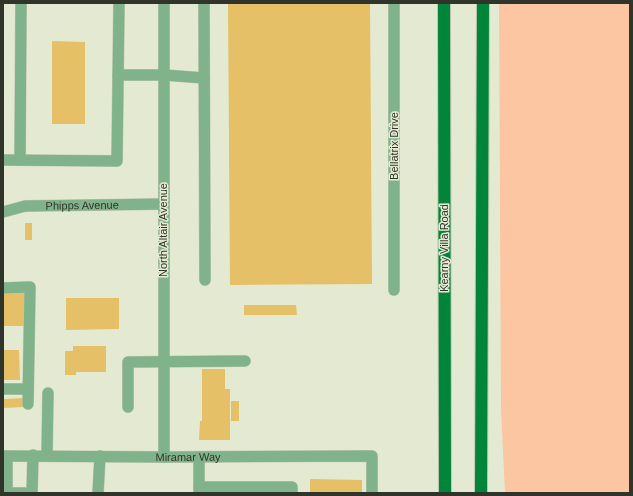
<svg xmlns="http://www.w3.org/2000/svg" width="633" height="496" viewBox="0 0 633 496" font-family="Helvetica,sans-serif">
	<style>
		.green { fill: #fbc6a1 }
		.building { fill: #e5c067 }
		.lines { fill: none; stroke-linecap: round; stroke-linejoin: round }
		.minor-casing { stroke: #c0c6b0; stroke-width: 12 }
		.major-casing { stroke: #c0c6b0; stroke-width: 14 }
		.minor { stroke: #81b38a; stroke-width: 11 }
		.major { stroke: #01853a; stroke-width: 12 }
		.labels { text-anchor: middle; dominant-baseline: central; stroke-width: 3; stroke-linejoin: round; paint-order: stroke }
		.street-label { font-size: 11px; fill: #31342a; stroke: #e4ead1 }
	</style>
	<rect width="100%" height="100%" fill="#e4ead1"/>
	<!-- green -->
	<path class="green" d="M499 3H630V493H505L501 410Z"/>
	<!-- building -->
	<path class="building" d="M228 3H370L372 284 230 285Z
		M52 41 85 42V124H52Z
		M25 223H32V240H25Z
		M3 293H24V326H3Z
		M66 298H119V329L66 330Z
		M244 305H296L297 315H244Z
		M73 346H106V372H76V375H65V351H73Z
		M3 350H19L20 380H3Z
		M202 369H225V389H230V440H199L200 421H202Z
		M24 398V407L3 408V399Z
		M231 401H239V421H231Z
		M310 479 362 480V493H310Z"/>
	<g class="lines">
		<defs>
			<g id="minor">
				<path d="M164 3V457"/>
				<path d="M204 3 205 280"/>
				<path d="M394 3V290"/>
				<path d="M118 75H164L204 78"/>
				<path d="M3 160 117 161 119 3"/>
				<path d="M20 160 21 3"/>
				<path id="s1" d="M3 212 25 206 163 204"/>
				<path d="M3 288 30 287 28 404"/>
				<path d="M3 389H28"/>
				<path d="M128 407V362L245 361"/>
				<path d="M47 455 48 393"/>
				<path id="s2" d="M3 456 164 457 372 456V493"/>
				<path d="M7 456V493"/>
				<path d="M199 487V457"/>
				<path d="M7 493H25"/>
				<path d="M32 493 33 455"/>
				<path d="M98 493 100 456"/>
				<path d="M199 493V487H292V493"/>
			</g>
			<path id="major" d="M444 3 445 493
				M481 493 483 3"/>
		</defs>
		<!-- minor casing -->
		<use href="#minor" class="minor-casing"/>
		<!-- major casing -->
		<use href="#major" class="major-casing"/>
		<!-- minor -->
		<use href="#minor" class="minor"/>
		<!-- major -->
		<use href="#major" class="major"/>
	</g>
	<g class="labels">
		<!-- street labels -->
		<g class="street-label">
			<text transform="translate(394 146) rotate(-90)">Bellatrix Drive</text>
			<text stroke="none"><textPath href="#s1" startOffset="80">Phipps Avenue</textPath></text>
			<text transform="translate(163 230) rotate(-90)">North Altair Avenue</text>
			<text transform="translate(444 248) rotate(-90)">Kearny Villa Road</text>
			<text stroke="none"><textPath href="#s2" startOffset="185">Miramar Way</textPath></text>
		</g>
	</g>
	<!-- border -->
	<rect width="633" height="496" fill="none" stroke="#31342a" stroke-width="8"/>
</svg>
